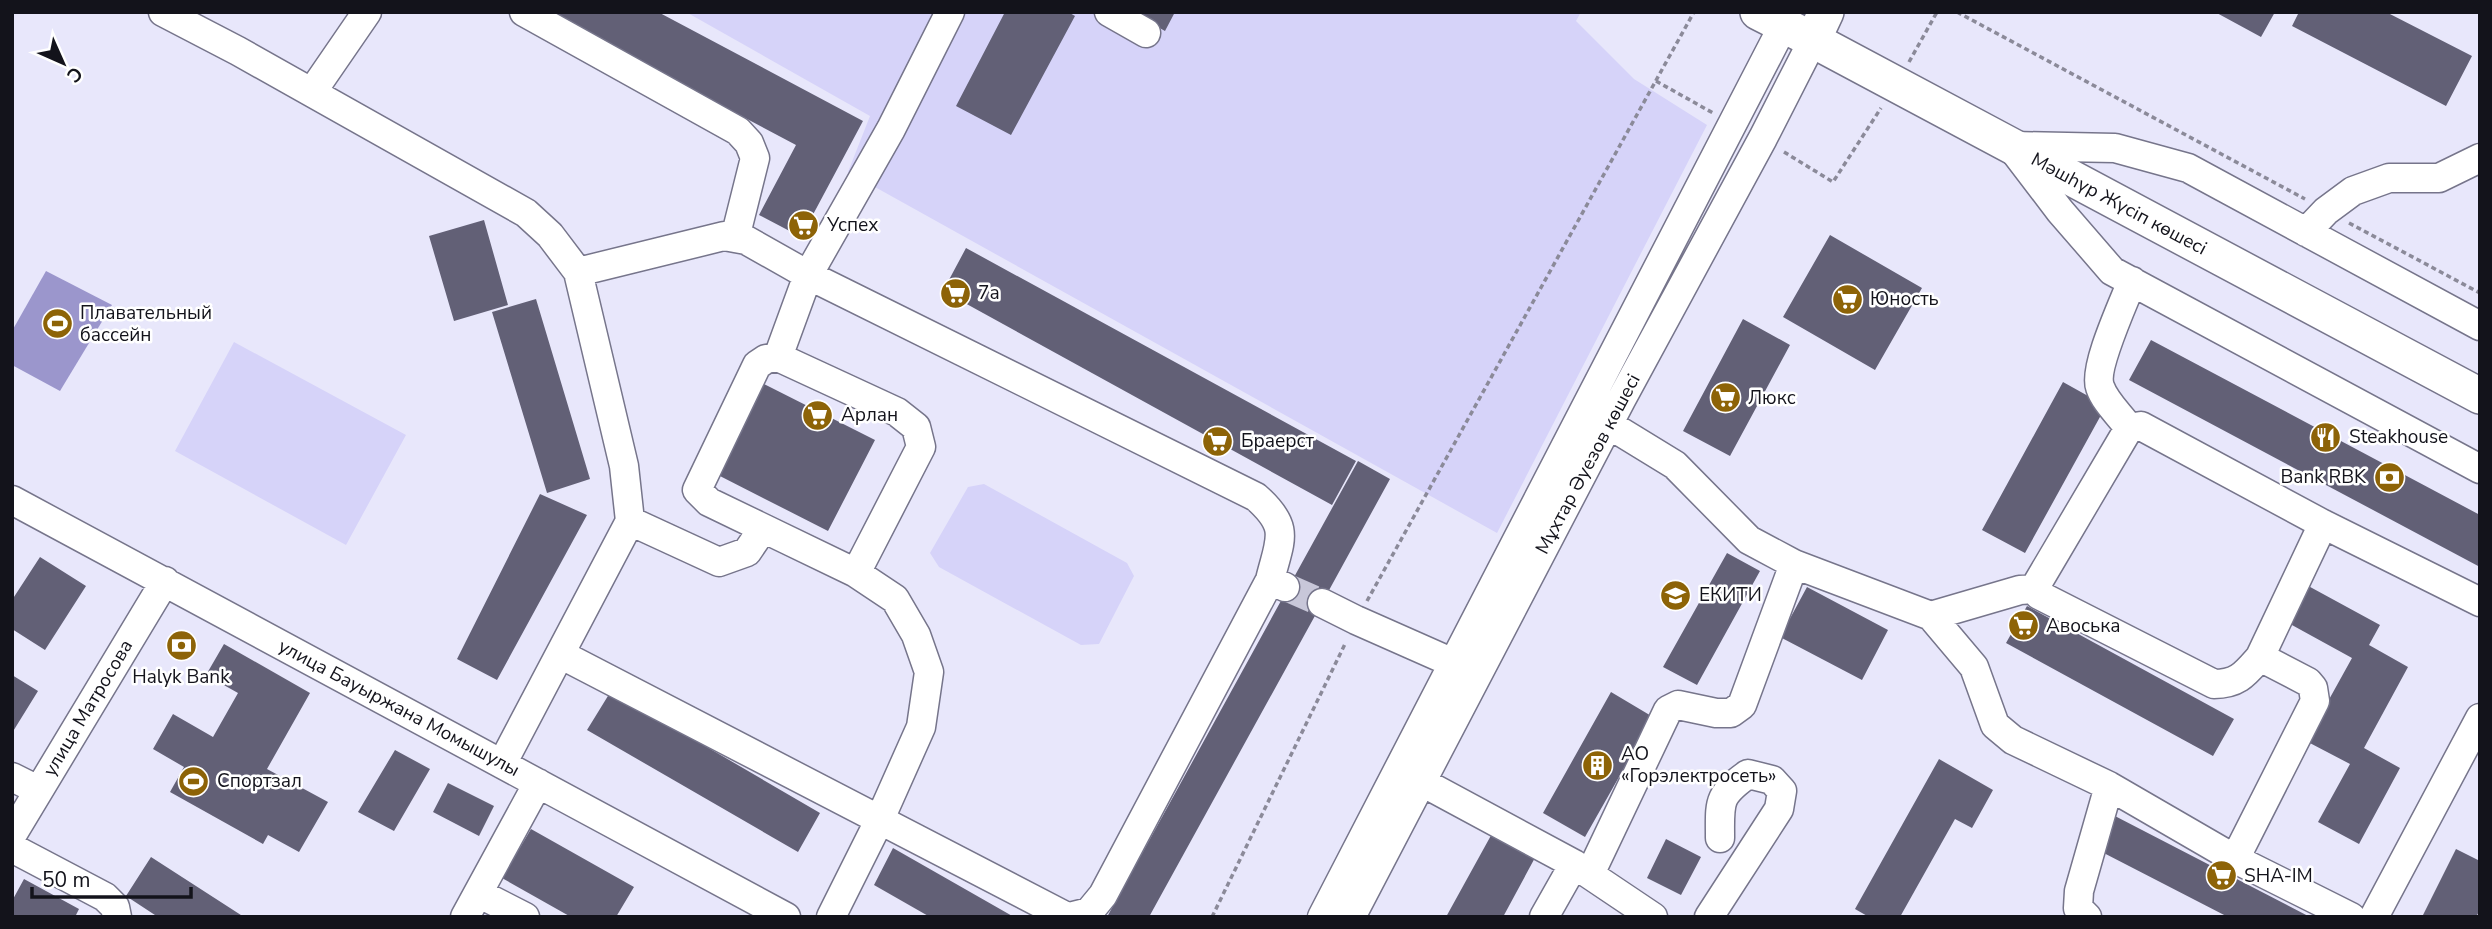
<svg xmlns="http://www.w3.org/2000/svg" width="2492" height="929" viewBox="0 0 2492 929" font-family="'Nunito Sans',sans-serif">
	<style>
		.green { fill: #d6d3f9 }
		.water { fill: #9b96cc }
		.building { fill: #626076 }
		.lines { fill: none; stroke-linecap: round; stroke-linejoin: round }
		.minor-tunnel { stroke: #c8c7d9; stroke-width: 28; stroke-dasharray: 28 14; stroke-linecap: butt }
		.minor-casing { stroke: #76758b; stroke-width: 31 }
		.major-casing { stroke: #76758b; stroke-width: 38 }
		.path { stroke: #8b8a99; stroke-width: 3.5; stroke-dasharray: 5 3.5; stroke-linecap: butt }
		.minor { stroke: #fff; stroke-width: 28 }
		.major { stroke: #fff; stroke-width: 35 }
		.labels { text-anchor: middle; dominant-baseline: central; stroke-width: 5; stroke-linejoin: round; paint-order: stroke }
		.street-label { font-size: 19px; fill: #13131b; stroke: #fff }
		.poi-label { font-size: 19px; fill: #13131b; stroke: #fff; text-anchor: start }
	</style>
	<rect width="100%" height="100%" fill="#e8e7fb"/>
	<!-- green -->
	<path class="green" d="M686 12H1581L1576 21 1634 79 1707 125 1497 533 848 172 870 116Z
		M234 342 406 435 346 545 175 451Z
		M984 484 1127 563 1134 576 1099 644 1081 645 939 567 930 553 968 487Z"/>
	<!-- water -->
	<path class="water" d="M46 271 112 305 60 391 12 365V331Z"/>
	<!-- building -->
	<path class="building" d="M546 12H658L863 121 801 237 759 215 796 145Z
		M1005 12H1068L1075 16 1011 135 956 106Z
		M1131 12H1175L1165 31Z
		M2215 12H2275L2261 37Z
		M2299 12H2386L2472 56 2446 106 2292 26Z
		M484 220 508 305 454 321 429 236Z
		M1830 235 1922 288 1875 370 1783 317Z
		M966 248 1356 461 1332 505 943 291Z
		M536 299 590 479 547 493 492 312Z
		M1743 319 1790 345 1730 456 1683 431Z
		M2151 340 2480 515V567L2129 380Z
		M2063 382 2106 406 2025 553 1982 530Z
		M762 383 875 440 828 531 716 474Z
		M1358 461 1390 479 1322 603 1149 917H1107Z
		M540 494 587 515 497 680 457 659Z
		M1727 553 1760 571 1697 685 1663 667Z
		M40 557 86 586 45 650 12 629V600Z
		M2301 582 2380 625 2369 645 2408 667 2364 748 2400 768 2359 844 2318 822 2350 764 2306 741 2352 658 2281 619Z
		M1807 587 1888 630 1862 680 1780 637Z
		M2027 606 2234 719 2213 756 2006 643Z
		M224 644 310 693 267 769 328 802 299 852 268 835 263 844 170 792 184 767 153 749 173 714 213 737 238 693 206 675Z
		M12 675 38 691 12 733Z
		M611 691 820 813 798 852 587 730Z
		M1611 692 1653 717 1585 837 1543 813Z
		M395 750 430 769 394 831 358 812Z
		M1939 759 1993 790 1972 828 1955 819 1900 917H1869L1855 909Z
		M448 783 494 806 479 836 433 812Z
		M2113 815 2310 917H2228L2096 849Z
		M531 829 634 887 616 917H571L502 878Z
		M1494 830 1537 854 1503 917H1446Z
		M1666 839 1701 857 1681 895 1647 878Z
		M893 848 1014 917H930L874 885Z
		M2456 849 2480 861V910L2476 917H2422Z
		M151 857 244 917H158L126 896Z
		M24 879 79 909 75 917H12V901Z"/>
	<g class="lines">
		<!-- minor-tunnel -->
		<path class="minor-tunnel" d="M1288 588 1322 603"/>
		<defs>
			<path id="minor" d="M163 12 238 51 526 213 550 235 578 272 624 466 630 521 502 764
				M524 12 738 131 749 143 755 158 735 238
				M1109 12 1146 33
				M312 92 367 12
				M2013 146 2115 148 2188 168 2480 326
				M2012 148 2060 211 2112 271 2480 469
				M2306 232 2326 211 2353 191 2389 178H2439L2480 158
				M578 272 724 236 746 240 808 275 1256 497C1291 528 1280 539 1270 580
				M778 357 897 412 916 427 921 447 856 573
				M1608 424 1675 465 1749 540 1794 564 1931 616 1974 667 1995 725 2013 740 2109 786 2079 891 2078 908 2087 917
				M2129 428 2141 426 2323 524 2480 602
				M12 500 786 917
				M630 521 719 562 747 552 762 530
				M2034 589 2039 595 2214 684C2238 684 2245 674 2260 657
				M1322 603 1356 620 1469 670
				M1931 616 2020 590 2034 589 2129 428C2119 414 2105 402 2100 387 2093 368 2124 302 2132 281
				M560 654 1067 917
				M1407 774 1574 864 1653 917
				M12 777 38 790
				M2109 786 2235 859 2351 917
				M12 835 165 581
				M12 848 105 897 115 907 117 917
				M2235 859 2315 701 2313 688 2308 682 2260 657 2323 524
				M1590 874 1668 710 1678 705 1716 713H1731L1742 705 1794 564
				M478 893 525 917
				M465 917 538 783
				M831 917 880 819 921 727 929 672 916 635 895 599 856 573 709 502 697 490 757 365 766 359 778 357 808 275 891 129 950 12
				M1069 917 1089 912 1103 895 1270 580 1285 587
				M1322 917 1783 26
				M1351 917 1621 400 1763 138 1813 40
				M1544 917 1574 864
				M1709 917 1779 809 1782 791 1772 780 1748 774C1717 796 1720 802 1720 838
				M2374 917 2480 718"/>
			<path id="major" d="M1758 12 1813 40 2480 396
				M1813 40 1826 12"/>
		</defs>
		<!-- minor casing -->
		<use href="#minor" class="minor-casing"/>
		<!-- major casing -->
		<use href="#major" class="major-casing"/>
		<!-- path -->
		<path class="path" d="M1957 12 2305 199
			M1909 62 1937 12
			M1656 81 1713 113
			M1784 152 1833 182 1881 108
			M2349 223 2480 293
			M1367 601 1694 12
			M1212 917 1346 642"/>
		<!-- minor -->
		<use href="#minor" class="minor"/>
		<!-- major -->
		<use href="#major" class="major"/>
	</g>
	<!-- icons -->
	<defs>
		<symbol id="supermarket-disc" viewBox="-11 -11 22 22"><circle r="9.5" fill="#8d6307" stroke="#fff"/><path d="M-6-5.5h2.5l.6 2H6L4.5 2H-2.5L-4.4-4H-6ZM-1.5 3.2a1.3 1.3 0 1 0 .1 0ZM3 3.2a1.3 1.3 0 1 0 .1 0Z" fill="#fff"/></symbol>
		<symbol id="stadium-disc" viewBox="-11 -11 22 22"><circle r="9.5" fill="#8d6307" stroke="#fff"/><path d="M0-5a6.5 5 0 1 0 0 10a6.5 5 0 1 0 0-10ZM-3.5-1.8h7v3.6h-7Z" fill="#fff"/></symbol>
		<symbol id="restaurant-disc" viewBox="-11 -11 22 22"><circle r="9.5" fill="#8d6307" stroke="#fff"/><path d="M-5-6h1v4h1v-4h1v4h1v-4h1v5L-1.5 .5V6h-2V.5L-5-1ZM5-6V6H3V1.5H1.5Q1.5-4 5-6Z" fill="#fff"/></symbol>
		<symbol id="bank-disc" viewBox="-11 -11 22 22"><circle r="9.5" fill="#8d6307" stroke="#fff"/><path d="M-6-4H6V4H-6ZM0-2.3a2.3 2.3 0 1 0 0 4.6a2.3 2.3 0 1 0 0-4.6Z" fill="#fff"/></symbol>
		<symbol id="university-disc" viewBox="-11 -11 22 22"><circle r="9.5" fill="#8d6307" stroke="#fff"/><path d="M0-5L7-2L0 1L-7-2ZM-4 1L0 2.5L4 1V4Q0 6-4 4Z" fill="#fff"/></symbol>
		<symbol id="building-disc" viewBox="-11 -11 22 22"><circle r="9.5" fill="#8d6307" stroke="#fff"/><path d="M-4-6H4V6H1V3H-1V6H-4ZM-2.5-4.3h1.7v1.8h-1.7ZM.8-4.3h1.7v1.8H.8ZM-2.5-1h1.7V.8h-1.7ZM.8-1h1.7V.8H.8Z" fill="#fff"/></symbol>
	</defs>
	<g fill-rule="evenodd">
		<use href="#supermarket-disc" x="786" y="208" width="35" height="35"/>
		<use href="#supermarket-disc" x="938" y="276" width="35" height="35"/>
		<use href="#supermarket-disc" x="1830" y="282" width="35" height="35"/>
		<use href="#stadium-disc" x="40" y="306" width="35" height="35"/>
		<use href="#supermarket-disc" x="1708" y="380" width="35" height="35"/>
		<use href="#supermarket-disc" x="800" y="398" width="35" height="35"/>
		<use href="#restaurant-disc" x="2308" y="420" width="35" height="35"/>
		<use href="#supermarket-disc" x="1200" y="424" width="35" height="35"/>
		<use href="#bank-disc" x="2372" y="460" width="35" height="35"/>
		<use href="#university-disc" x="1658" y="578" width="35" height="35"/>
		<use href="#supermarket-disc" x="2006" y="608" width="35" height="35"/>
		<use href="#bank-disc" x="164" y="628" width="35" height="35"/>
		<use href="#building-disc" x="1580" y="748" width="35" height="35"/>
		<use href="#stadium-disc" x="176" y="764" width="35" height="35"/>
		<use href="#supermarket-disc" x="2204" y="858" width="35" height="35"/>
	</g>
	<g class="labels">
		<!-- street labels -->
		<g class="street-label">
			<text transform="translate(2119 204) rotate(28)">Мәшһүр Жүсіп көшесі</text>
			<text transform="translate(1588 464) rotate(-62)">Мұхтар Әуезов көшесі</text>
			<text transform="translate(88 708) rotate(-59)">улица Матросова</text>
			<text transform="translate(399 708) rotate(28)">улица Бауыржана Момышулы</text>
		</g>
		<!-- poi labels -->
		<g class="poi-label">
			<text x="827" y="225">Успех</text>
			<text x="978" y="293">7а</text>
			<text x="1870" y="299">Юность</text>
			<text x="80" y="313">Плавательный<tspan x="80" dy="22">бассейн</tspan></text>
			<text x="1748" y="398">Люкс</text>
			<text x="841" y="415">Арлан</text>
			<text x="2349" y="437">Steakhouse</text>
			<text x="1241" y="441">Браерст</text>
			<text x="2366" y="477" text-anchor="end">Bank RBK</text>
			<text x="1699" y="595">ЕКИТИ</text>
			<text x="2046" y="626">Авоська</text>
			<text x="181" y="677" text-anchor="middle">Halyk Bank</text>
			<text x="1621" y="754">АО<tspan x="1621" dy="22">«Горэлектросеть»</tspan></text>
			<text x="217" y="781">Спортзал</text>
			<text x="2244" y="876">SHA-IM</text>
		</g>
	</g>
	<!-- border -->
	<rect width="2492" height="929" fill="none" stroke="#13131b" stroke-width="28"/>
	<!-- north arrow -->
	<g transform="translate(63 63) rotate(135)" stroke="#ffffff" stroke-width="5" paint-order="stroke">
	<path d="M0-5L12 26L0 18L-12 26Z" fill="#13131b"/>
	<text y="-10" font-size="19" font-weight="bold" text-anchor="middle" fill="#13131b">С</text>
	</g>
	<!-- scale -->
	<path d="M32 887v10h159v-10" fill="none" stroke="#13131b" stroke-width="3.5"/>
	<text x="42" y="887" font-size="21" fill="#13131b" stroke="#ffffff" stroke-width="5" paint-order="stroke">50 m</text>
</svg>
